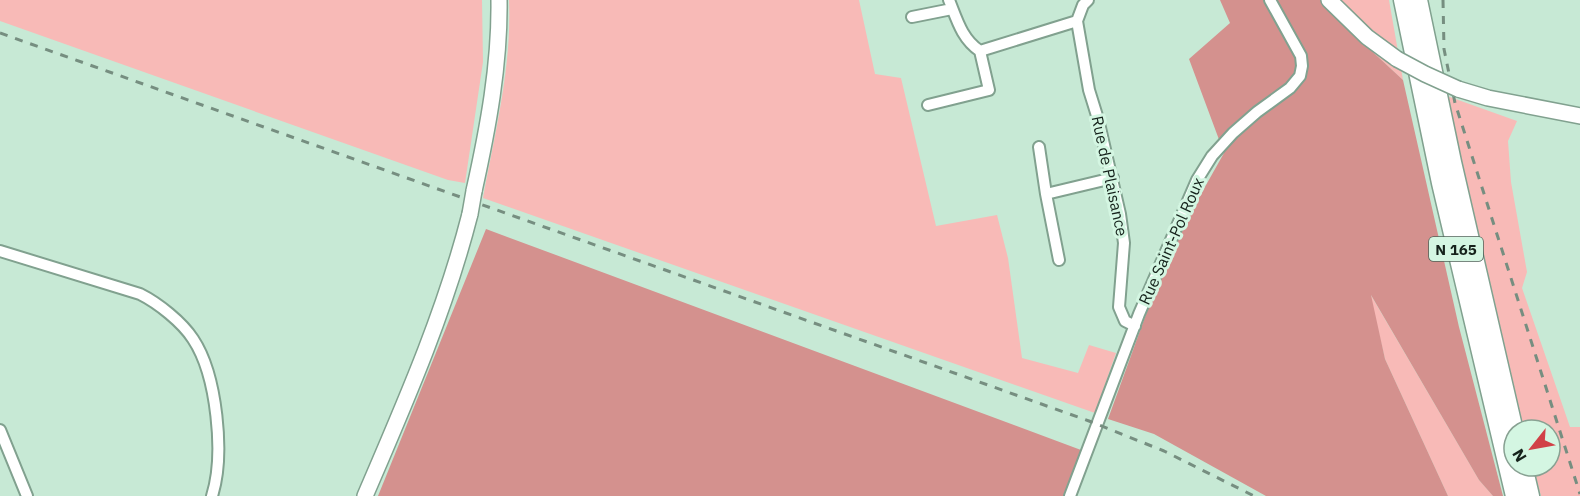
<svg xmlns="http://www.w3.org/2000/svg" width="1580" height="496" viewBox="0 0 1580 496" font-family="'IBM Plex Sans',sans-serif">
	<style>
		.green { fill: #f8bab7 }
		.forest { fill: #d4918e }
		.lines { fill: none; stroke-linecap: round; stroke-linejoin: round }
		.street-casing { stroke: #81a18f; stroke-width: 14 }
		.secondary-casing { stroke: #81a18f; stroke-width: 18 }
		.highway-casing { stroke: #81a18f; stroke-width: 21 }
		.street { stroke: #fff; stroke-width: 10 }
		.secondary { stroke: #fff; stroke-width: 15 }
		.highway { stroke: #fff; stroke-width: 18 }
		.rail { stroke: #768e80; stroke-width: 3; stroke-dasharray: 8 8; stroke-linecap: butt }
		.secondary-bridge-casing { stroke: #81a18f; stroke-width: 18; stroke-linecap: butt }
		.secondary-bridge { stroke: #fff; stroke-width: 15 }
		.labels { text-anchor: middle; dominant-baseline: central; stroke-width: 6; stroke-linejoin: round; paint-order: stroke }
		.shield { fill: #d4f6e2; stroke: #4e6257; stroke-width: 1.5 }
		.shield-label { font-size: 15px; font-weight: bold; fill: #15221b }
		.street-label { font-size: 16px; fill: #15221b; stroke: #d4f6e2 }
	</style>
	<rect width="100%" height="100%" fill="#c7e9d5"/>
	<!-- green -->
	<path class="green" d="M0 0H482L483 62 465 183 448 180 0 21Z
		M509 0H859L875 74 901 78 936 226 997 215 1008 258 1022 358 1078 373 1089 345 1116 353 1095 413 483 198C495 133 512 66 509 0Z
		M1320 0H1389L1403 80 1349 30Z
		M1447 96 1517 121 1508 141 1511 182 1527 272 1522 288 1570 427H1580V496H1541L1533 466H1550V430H1524Z
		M1369 292 1479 480 1493 496H1448L1385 359Z"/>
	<!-- forest -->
	<path class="forest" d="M1220 0H1320L1349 30 1403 80 1459 327 1503 496H1493L1479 480 1371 295 1385 359 1448 496H1266L1154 434 1108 419 1153 295 1192 210 1224 153 1189 59 1230 23Z
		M486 229 1081 450 1064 496H378Z"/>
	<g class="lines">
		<defs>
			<path id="street" d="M949 0C957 20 962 39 980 51
				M912 17 952 9
				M1077 21 1089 90 1098 119 1120 214 1124 243 1119 307 1125 321 1135 326
				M928 105 989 90 980 51 1077 21 1083 5 1088 0
				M1039 147 1046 194 1113 178
				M1046 194 1059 260
				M0 251 140 294C158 303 182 322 193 339 217 375 225 455 212 496
				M0 430 27 496
				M1070 496 1139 314 1197 180 1212 156 1233 133 1257 112 1290 88 1300 76 1302 66 1301 56 1270 0"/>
			<path id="secondary" d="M1329 0 1367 37 1397 59
				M1458 89 1488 98 1580 116
				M474 191C488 128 500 64 499 0
				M365 496C405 403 445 312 470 214"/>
			<path id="highway" d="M1403 0 1441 183 1515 496
				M1418 0 1452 162 1514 431
				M1523 466 1530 496"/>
		</defs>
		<!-- street casing -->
		<use href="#street" class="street-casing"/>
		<!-- secondary casing -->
		<use href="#secondary" class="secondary-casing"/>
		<!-- highway casing -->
		<use href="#highway" class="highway-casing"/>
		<!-- street -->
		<use href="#street" class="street"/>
		<!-- secondary -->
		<use href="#secondary" class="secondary"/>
		<!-- highway -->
		<use href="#highway" class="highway"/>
		<!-- rail -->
		<path class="rail" d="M1443 0 1444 49 1455 103 1580 494
			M0 33 1089 421 1164 451 1254 496"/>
		<defs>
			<path id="secondary-bridge" d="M1397 59 1425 74 1458 89
				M470 214 474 191"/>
		</defs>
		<!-- secondary-bridge casing -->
		<use href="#secondary-bridge" class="secondary-bridge-casing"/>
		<!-- secondary-bridge -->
		<use href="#secondary-bridge" class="secondary-bridge"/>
	</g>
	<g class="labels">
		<!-- shield labels -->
		<rect class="shield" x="1429" y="237" width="54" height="24" rx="4.5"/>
		<g class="shield-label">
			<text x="1456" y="249">N 165</text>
		</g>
		<!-- street labels -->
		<g class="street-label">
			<text transform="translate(1110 176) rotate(78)">Rue de Plaisance</text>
			<text transform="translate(1171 241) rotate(-66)">Rue Saint-Pol Roux</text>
		</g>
	</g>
	<!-- north arrow -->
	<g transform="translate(1532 448) rotate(239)"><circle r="28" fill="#d4f6e2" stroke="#88a192" stroke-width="1.5"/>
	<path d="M0-4.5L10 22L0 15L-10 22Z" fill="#d14147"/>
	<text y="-9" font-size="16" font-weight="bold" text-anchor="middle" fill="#15221b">N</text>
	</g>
</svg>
